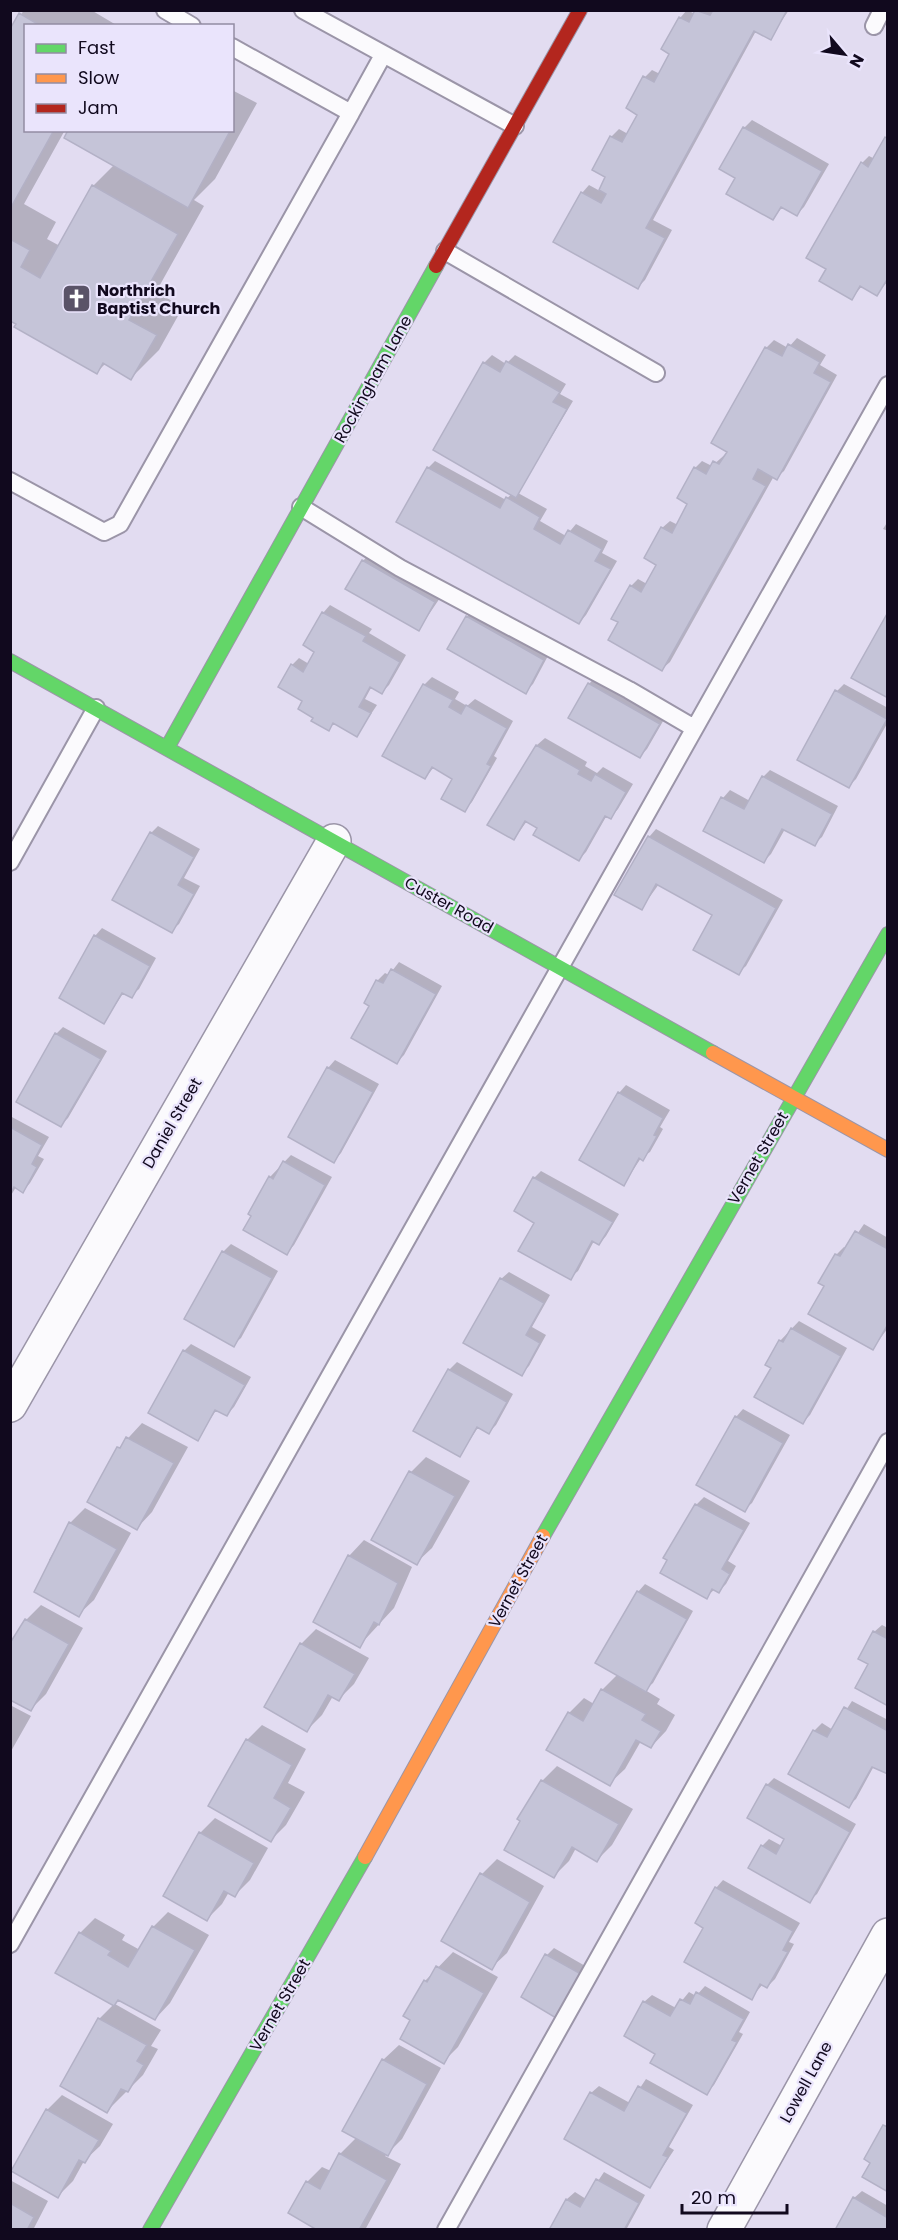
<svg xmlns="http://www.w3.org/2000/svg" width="898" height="2240" viewBox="0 0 898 2240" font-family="Poppins,sans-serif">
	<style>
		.shadow { fill: #0003 }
		.building { fill: #c5c4d8; stroke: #b3b1c6; stroke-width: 1.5 }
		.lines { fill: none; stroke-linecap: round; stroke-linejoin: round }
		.lane-casing { stroke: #9b95a8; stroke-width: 20 }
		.street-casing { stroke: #9b95a8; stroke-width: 36 }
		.fast-casing { stroke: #9b95a8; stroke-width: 16 }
		.slow-casing { stroke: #9b95a8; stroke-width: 16 }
		.jam-casing { stroke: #9b95a8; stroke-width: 16 }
		.lane { stroke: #fbfafd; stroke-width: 16 }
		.street { stroke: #fbfafd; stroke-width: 33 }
		.fast { stroke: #63d668; stroke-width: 14 }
		.slow { stroke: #ff974d; stroke-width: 14 }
		.jam { stroke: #b3261e; stroke-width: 14 }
		.labels { text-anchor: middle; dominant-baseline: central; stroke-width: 4.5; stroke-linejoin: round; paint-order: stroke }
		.poi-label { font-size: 16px; font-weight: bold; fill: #11091e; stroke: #eae4fc; text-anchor: start }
		.street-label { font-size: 16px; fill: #11091e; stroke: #eae4fc }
	</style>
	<rect width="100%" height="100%" fill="#e2dcf1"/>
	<!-- shadow -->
	<path class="shadow" d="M24 10H91L118 26H26V130H65L24 204 56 222 47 239 60 246 93 186 114 165 70 130H232V90L257 103 215 179 194 200 204 206 156 292 183 307 159 350 131 378 106 363 97 372 10 319V32Z
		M687 10 695 14 697 10H789L770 38 756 31 653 220 672 230 645 280 638 287 582 193 589 185 600 191 607 177 594 169 611 137 619 129 628 134 639 114 645 77 652 70 660 74 671 53 680 18Z
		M752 120 829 164 804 207 797 214 783 206 773 219 737 177 721 168 745 127Z
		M888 137V281L877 294 862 286 852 298 828 269 862 163 869 156 875 159Z
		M797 338 826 355 820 365 837 375 784 471 776 478 774 476 670 662 662 669 620 622 631 586 638 579 647 584 658 564 662 528 670 521 678 525 689 504 695 468 702 461 712 466 729 451 714 442 767 347 774 340 788 348Z
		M492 355 506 364 515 355 566 384 560 394 573 401 518 493 547 509 540 521 566 536 576 524 608 541 602 553 617 561 586 615 579 623 428 468 435 461 506 500 512 493 435 450 484 363Z
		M888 521V531L883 529Z
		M370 553 442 595 419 629 363 561Z
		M330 605 372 629 369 633 406 655 389 685 382 692 372 686 365 699 377 705 357 735 335 723 328 729 315 717 304 701 292 665 299 658 309 664 316 651 323 613Z
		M474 610 550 652 533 684 525 692 467 617Z
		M596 676 666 716 647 749 640 756 589 684Z
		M432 677 459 692 455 699 467 706 475 699 513 721 494 756 497 758 472 802 464 810 454 778 434 767 425 778 384 755 424 685Z
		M844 684 888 708V722L856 779 848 787 837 691Z
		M545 738 587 762 585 766 597 773 603 767 633 784 618 809 611 817 607 815 586 852 579 859 527 821 514 839 489 825 537 745Z
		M770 770 838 806 822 837 814 844 785 829 771 854 764 861 723 798 730 790 750 801 763 777Z
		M158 826 200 849 184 878 200 886 179 924 171 931 151 833Z
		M656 829 783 900 746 966 738 973 714 914 659 884 641 909 649 837Z
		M102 928 156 958 139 989 131 996 124 992 104 1022 95 936Z
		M399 962 442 986 404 1055 397 1062 371 1005 366 1002 378 980 385 973 389 975Z
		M63 1027 107 1051 68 1118 60 1126 56 1034Z
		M335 1060 379 1084 341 1153 334 1161 328 1068Z
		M626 1085 670 1110 660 1127 663 1129 650 1152 641 1158 624 1184 619 1093Z
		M10 1116 49 1137 38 1156 44 1159 30 1183 23 1191 16 1187 10 1197Z
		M291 1155 332 1177 294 1245 287 1253 270 1177Z
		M541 1171 619 1214 606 1236 599 1244 594 1241 578 1271 570 1278 536 1222 534 1178Z
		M864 1224 888 1238V1328L873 1348 826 1285 820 1282 836 1255 844 1247 847 1249Z
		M231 1244 278 1271 241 1338 233 1345 223 1252Z
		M509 1272 550 1295 532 1327 546 1335 529 1366 521 1374 501 1279Z
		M799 1321 847 1348 810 1415 803 1422 773 1367 780 1341Z
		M191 1344 251 1377 234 1407 227 1414 217 1409 197 1439 184 1351Z
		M457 1362 513 1394 496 1425 489 1432 479 1426 460 1455 415 1431 449 1370Z
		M743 1409 790 1435 752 1503 744 1510 736 1417Z
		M142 1423 188 1447 152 1512 137 1528 119 1448Z
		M426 1457 470 1481 432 1548 416 1563 373 1539 411 1472Z
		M704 1497 750 1523 728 1561 736 1566 726 1584 719 1591 715 1589 706 1597 665 1557 697 1504Z
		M85 1508 131 1533 94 1600 78 1615 49 1560 70 1523Z
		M364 1540 412 1567 394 1608 359 1646 349 1556Z
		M645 1584 693 1611 653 1683 645 1690 660 1699 657 1704 675 1715 666 1731 651 1747 641 1741 625 1769 609 1784 569 1713 584 1698 594 1704 602 1690 618 1674 638 1592Z
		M41 1605 83 1628 46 1694 31 1709 26 1620Z
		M882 1625 888 1628V1704L870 1664 874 1632Z
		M316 1629 369 1658 354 1684 339 1699 333 1696 322 1715 307 1730 301 1644Z
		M852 1701 888 1720V1773L874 1766 856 1799 848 1806 814 1731 822 1723 833 1730Z
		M10 1705 31 1716 10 1753Z
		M262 1725 306 1749 288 1783 305 1792 286 1825 271 1840 247 1740Z
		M557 1766 633 1809 612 1845 597 1860 576 1848 569 1861 554 1876 542 1781Z
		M774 1778 856 1824 817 1894 809 1901 762 1846 769 1839 782 1846 786 1838 767 1785Z
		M215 1818 268 1848 250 1880 235 1895 229 1892 222 1904 207 1919 200 1833Z
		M497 1859 544 1886 507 1953 491 1968 482 1874Z
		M723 1880 800 1923 789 1942 794 1944 775 1979 767 1987 763 1984 751 1998 705 1927 716 1888Z
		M168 1912 209 1935 170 2003 155 2019 119 1999 115 2004 161 2030 151 2046 158 2049 143 2075 107 2111 62 2085 99 2019 114 2004 80 1933 95 1918 125 1935 122 1940 140 1950 153 1927Z
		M554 1948 587 1967 564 2008 547 1955Z
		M453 1952 498 1977 458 2047 443 2062 412 2020 425 1981Z
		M705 1986 750 2012 739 2032 743 2034 714 2085 706 2093 657 2054 644 2002 652 1995 676 2008 689 1992 696 1996Z
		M399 2045 441 2068 402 2139 385 2156 401 2164 365 2230H320L307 2182 322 2167 331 2171 340 2154 357 2137 344 2130 383 2060Z
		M646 2079 693 2105 669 2147 674 2150 650 2186 591 2093 599 2086 630 2103Z
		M62 2095 113 2124 100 2146 84 2161 73 2181 58 2196 47 2110Z
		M604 2172 645 2195 626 2230H551L567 2199 575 2192 586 2199Z
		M10 2180 48 2201 33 2230H10Z
		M862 2191 888 2206V2230L854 2198Z"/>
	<!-- building -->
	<path class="building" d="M695 10 710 15 713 10H787L771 40 754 31 646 228 665 238 638 289 553 242 581 192 601 203 606 194 599 190 605 177 592 170 610 136 622 142 637 115 626 108 643 76 654 82 669 54 661 49 679 17 689 22Z
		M19 13 41 26H26V130H54L10 209V29Z
		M743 127 822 171 797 216 781 207 773 220 726 194 735 178 719 169Z
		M68 130H229L230 131 188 208 64 138Z
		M885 137 888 139V278L877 296 860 286 852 300 819 281 826 269 806 258 861 162 868 167Z
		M92 185 178 234 129 320 157 335 131 380 103 363 97 374 14 327 16 324 10 321V239L30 250 21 267 40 278Z
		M788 344 820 362 814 373 831 382 777 480 758 469 753 479 766 486 662 671 608 640 618 622 611 619 630 585 641 592 656 565 644 558 661 527 672 533 687 504 677 498 694 467 706 474 713 461 719 464 727 452 711 443 765 347 782 356Z
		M506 361 560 392 553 402 567 409 516 498 433 450 483 362 500 372Z
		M427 467 500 508 506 497 540 517 534 529 560 544 568 530 602 549 595 561 611 569 579 624 396 522Z
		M362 560 435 602 419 631 345 589Z
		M322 612 366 636 363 641 400 662 382 694 370 687 359 707 371 713 357 737 333 723 329 731 311 721 313 718 298 709 302 701 278 687 291 664 303 672 314 652 303 645Z
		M888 612V698L851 678Z
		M466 616 544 660 526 694 447 649Z
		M588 683 660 724 640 758 568 718Z
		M423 684 453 700 449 707 461 714 466 705 507 728 487 764 491 766 465 812 441 799 452 779 432 767 425 779 382 756Z
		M835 690 887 719 849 788 797 760Z
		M536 745 580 770 578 774 591 781 595 774 626 792 611 819 605 816 579 861 533 835 537 828 525 821 514 840 487 825Z
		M762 776 832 814 815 846 782 829 764 863 703 831 721 797 744 809Z
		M150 832 194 857 178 885 194 894 172 933 112 900Z
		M648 836 776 908 739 975 693 950 712 915 656 884 642 910 614 895Z
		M94 935 150 966 132 998 122 993 104 1024 59 998Z
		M391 969 436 994 397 1064 351 1038 369 1006 364 1003 376 980 383 983Z
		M55 1033 101 1059 61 1127 16 1102Z
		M327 1067 373 1092 334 1163 288 1137Z
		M618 1092 663 1118 654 1135 657 1136 643 1161 639 1158 624 1186 579 1160Z
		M10 1127 42 1145 32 1164 37 1167 23 1193 14 1187 10 1194Z
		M283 1161 325 1185 287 1255 243 1230 251 1216 248 1214 269 1176 273 1179Z
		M533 1177 613 1222 599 1245 592 1241 571 1280 518 1251 534 1223 514 1211Z
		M855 1231 888 1249V1324L873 1350 808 1314 824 1286 818 1283 835 1254 840 1256Z
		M222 1251 272 1278 234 1347 184 1319Z
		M500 1278 544 1303 526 1335 540 1343 522 1376 463 1343Z
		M791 1328 841 1356 803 1424 754 1397 771 1368 765 1365 779 1340 783 1342Z
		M183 1350 245 1385 227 1416 215 1410 198 1441 148 1413Z
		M448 1369 507 1402 489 1434 477 1427 460 1457 413 1431Z
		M735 1416 783 1443 745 1512 696 1485Z
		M126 1437 174 1463 137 1530 87 1502 117 1447 120 1448Z
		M409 1471 455 1496 417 1565 371 1540Z
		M695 1504 744 1530 722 1569 730 1574 719 1593 712 1589 707 1599 660 1573 667 1560 663 1558Z
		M69 1522 117 1549 79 1617 34 1592Z
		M348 1555 398 1583 379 1625 374 1622 360 1648 313 1622Z
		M637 1591 687 1619 646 1692 595 1663Z
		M25 1619 69 1644 31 1711 10 1700V1643Z
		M873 1631 888 1639V1706L855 1688 868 1664 858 1659Z
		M300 1643 355 1674 339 1701 328 1695 307 1732 264 1707Z
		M601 1689 646 1714 642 1720 661 1731 651 1748 636 1740 610 1786 546 1750 568 1712 583 1721Z
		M844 1707 888 1731V1774L872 1767 849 1808 788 1774 813 1730 827 1737Z
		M246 1739 292 1765 274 1798 291 1808 271 1842 208 1806Z
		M541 1780 619 1824 597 1862 572 1847 554 1878 504 1850 520 1821 517 1819Z
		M766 1784 850 1832 810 1903 748 1868 761 1845 776 1854 784 1839 747 1818Z
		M199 1832 254 1863 235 1897 224 1891 207 1921 163 1896Z
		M480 1873 530 1902 492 1970 441 1941Z
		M715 1887 793 1931 783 1950 788 1952 767 1988 760 1984 752 2000 684 1962 703 1928 695 1923Z
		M152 1926 195 1950 155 2020 118 2000 114 2006 55 1973 79 1932 111 1951 108 1955 128 1967Z
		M545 1954 581 1974 556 2018 521 1997Z
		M436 1966 484 1993 444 2064 400 2039 410 2020 403 2016 424 1980 427 1982Z
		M696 1992 744 2019 732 2040 737 2042 707 2095 650 2063 655 2054 624 2036 643 2001 670 2016 680 1999 690 2004Z
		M98 2018 147 2045 137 2061 144 2065 128 2092 121 2089 107 2113 60 2086Z
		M382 2059 427 2084 388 2156 342 2131Z
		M638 2086 687 2113 663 2155 668 2157 650 2188 564 2139 590 2092 624 2111Z
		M46 2109 99 2140 85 2163 79 2160 58 2198 11 2171Z
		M883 2125 888 2127V2192L862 2177 870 2163 864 2159Z
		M339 2153 387 2180 359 2230H317L288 2213 306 2181 320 2189Z
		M596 2179 639 2203 624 2230H549L566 2199 580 2207Z
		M853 2197 888 2218V2230H835Z
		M10 2203 34 2217 27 2230H10Z"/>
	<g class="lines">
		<defs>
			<path id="lane" d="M165 10 192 26
				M303 10 515 126
				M874 26 882 10
				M351 113 383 55
				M445 251 656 373
				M10 481 104 532 120 524 351 113 232 47
				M301 507 400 568 629 690 694 728
				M10 862 96 708
				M10 1944 888 385
				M446 2230 888 1442"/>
			<path id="street" d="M10 1405 334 841
				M724 2230 888 1935"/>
			<path id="fast" d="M10 661 713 1053
				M167 748 436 266
				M543 1536 888 934
				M150 2230 365 1857"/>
			<path id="slow" d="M713 1053 888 1150
				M365 1857 543 1536"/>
			<path id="jam" d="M436 266 580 10"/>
		</defs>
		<!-- lane casing -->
		<use href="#lane" class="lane-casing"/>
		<!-- street casing -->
		<use href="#street" class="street-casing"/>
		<!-- fast casing -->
		<use href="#fast" class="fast-casing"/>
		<!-- slow casing -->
		<use href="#slow" class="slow-casing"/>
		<!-- jam casing -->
		<use href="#jam" class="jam-casing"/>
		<!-- lane -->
		<use href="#lane" class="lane"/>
		<!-- street -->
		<use href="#street" class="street"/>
		<!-- fast -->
		<use href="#fast" class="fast"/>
		<!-- slow -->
		<use href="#slow" class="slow"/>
		<!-- jam -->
		<use href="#jam" class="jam"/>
	</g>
	<!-- icons -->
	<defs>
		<symbol id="church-square" viewBox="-11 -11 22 22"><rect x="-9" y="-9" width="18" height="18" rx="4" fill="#5a5368" stroke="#eae4fc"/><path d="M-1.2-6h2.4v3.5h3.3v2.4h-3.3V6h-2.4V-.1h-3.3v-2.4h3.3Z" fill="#fff"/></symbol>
	</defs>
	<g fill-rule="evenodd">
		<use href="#church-square" x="60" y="282" width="33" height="33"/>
	</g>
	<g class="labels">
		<!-- poi labels -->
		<g class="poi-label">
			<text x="97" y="290">Northrich<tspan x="97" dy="18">Baptist Church</tspan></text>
		</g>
		<!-- street labels -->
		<g class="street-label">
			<text transform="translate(373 379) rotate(-61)">Rockingham Lane</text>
			<text transform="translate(449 905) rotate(29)">Custer Road</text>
			<text transform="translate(172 1123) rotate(-60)">Daniel Street</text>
			<text transform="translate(758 1158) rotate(-60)">Vernet Street</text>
			<text transform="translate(518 1581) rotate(-61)">Vernet Street</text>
			<text transform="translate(280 2005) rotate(-60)">Vernet Street</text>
			<text transform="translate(806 2082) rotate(-61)">Lowell Lane</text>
		</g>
	</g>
	<!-- border -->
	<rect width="898" height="2240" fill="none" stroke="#11091e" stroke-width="24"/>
	<!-- legend -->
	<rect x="24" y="24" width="210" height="108" fill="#eae4fc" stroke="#938ca3" stroke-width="1.5"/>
	<rect x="36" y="44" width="30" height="9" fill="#63d668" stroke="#938ca3" stroke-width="1.5"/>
	<text x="78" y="54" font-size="18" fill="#11091e">Fast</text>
	<rect x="36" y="74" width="30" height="9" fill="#ff974d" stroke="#938ca3" stroke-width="1.5"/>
	<text x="78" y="84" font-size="18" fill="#11091e">Slow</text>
	<rect x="36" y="104" width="30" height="9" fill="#b3261e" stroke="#938ca3" stroke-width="1.5"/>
	<text x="78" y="114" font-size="18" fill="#11091e">Jam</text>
	<!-- north arrow -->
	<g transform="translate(844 54) rotate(119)" stroke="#eae4fc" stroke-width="4.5" paint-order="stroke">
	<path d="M0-4.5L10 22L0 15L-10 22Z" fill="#11091e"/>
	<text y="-9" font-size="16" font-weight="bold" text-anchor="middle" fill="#11091e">N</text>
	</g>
	<!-- scale -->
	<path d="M682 2204v9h105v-9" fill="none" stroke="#11091e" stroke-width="3"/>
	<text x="691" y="2204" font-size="18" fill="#11091e" stroke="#eae4fc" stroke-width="4.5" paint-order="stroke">20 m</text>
</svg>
